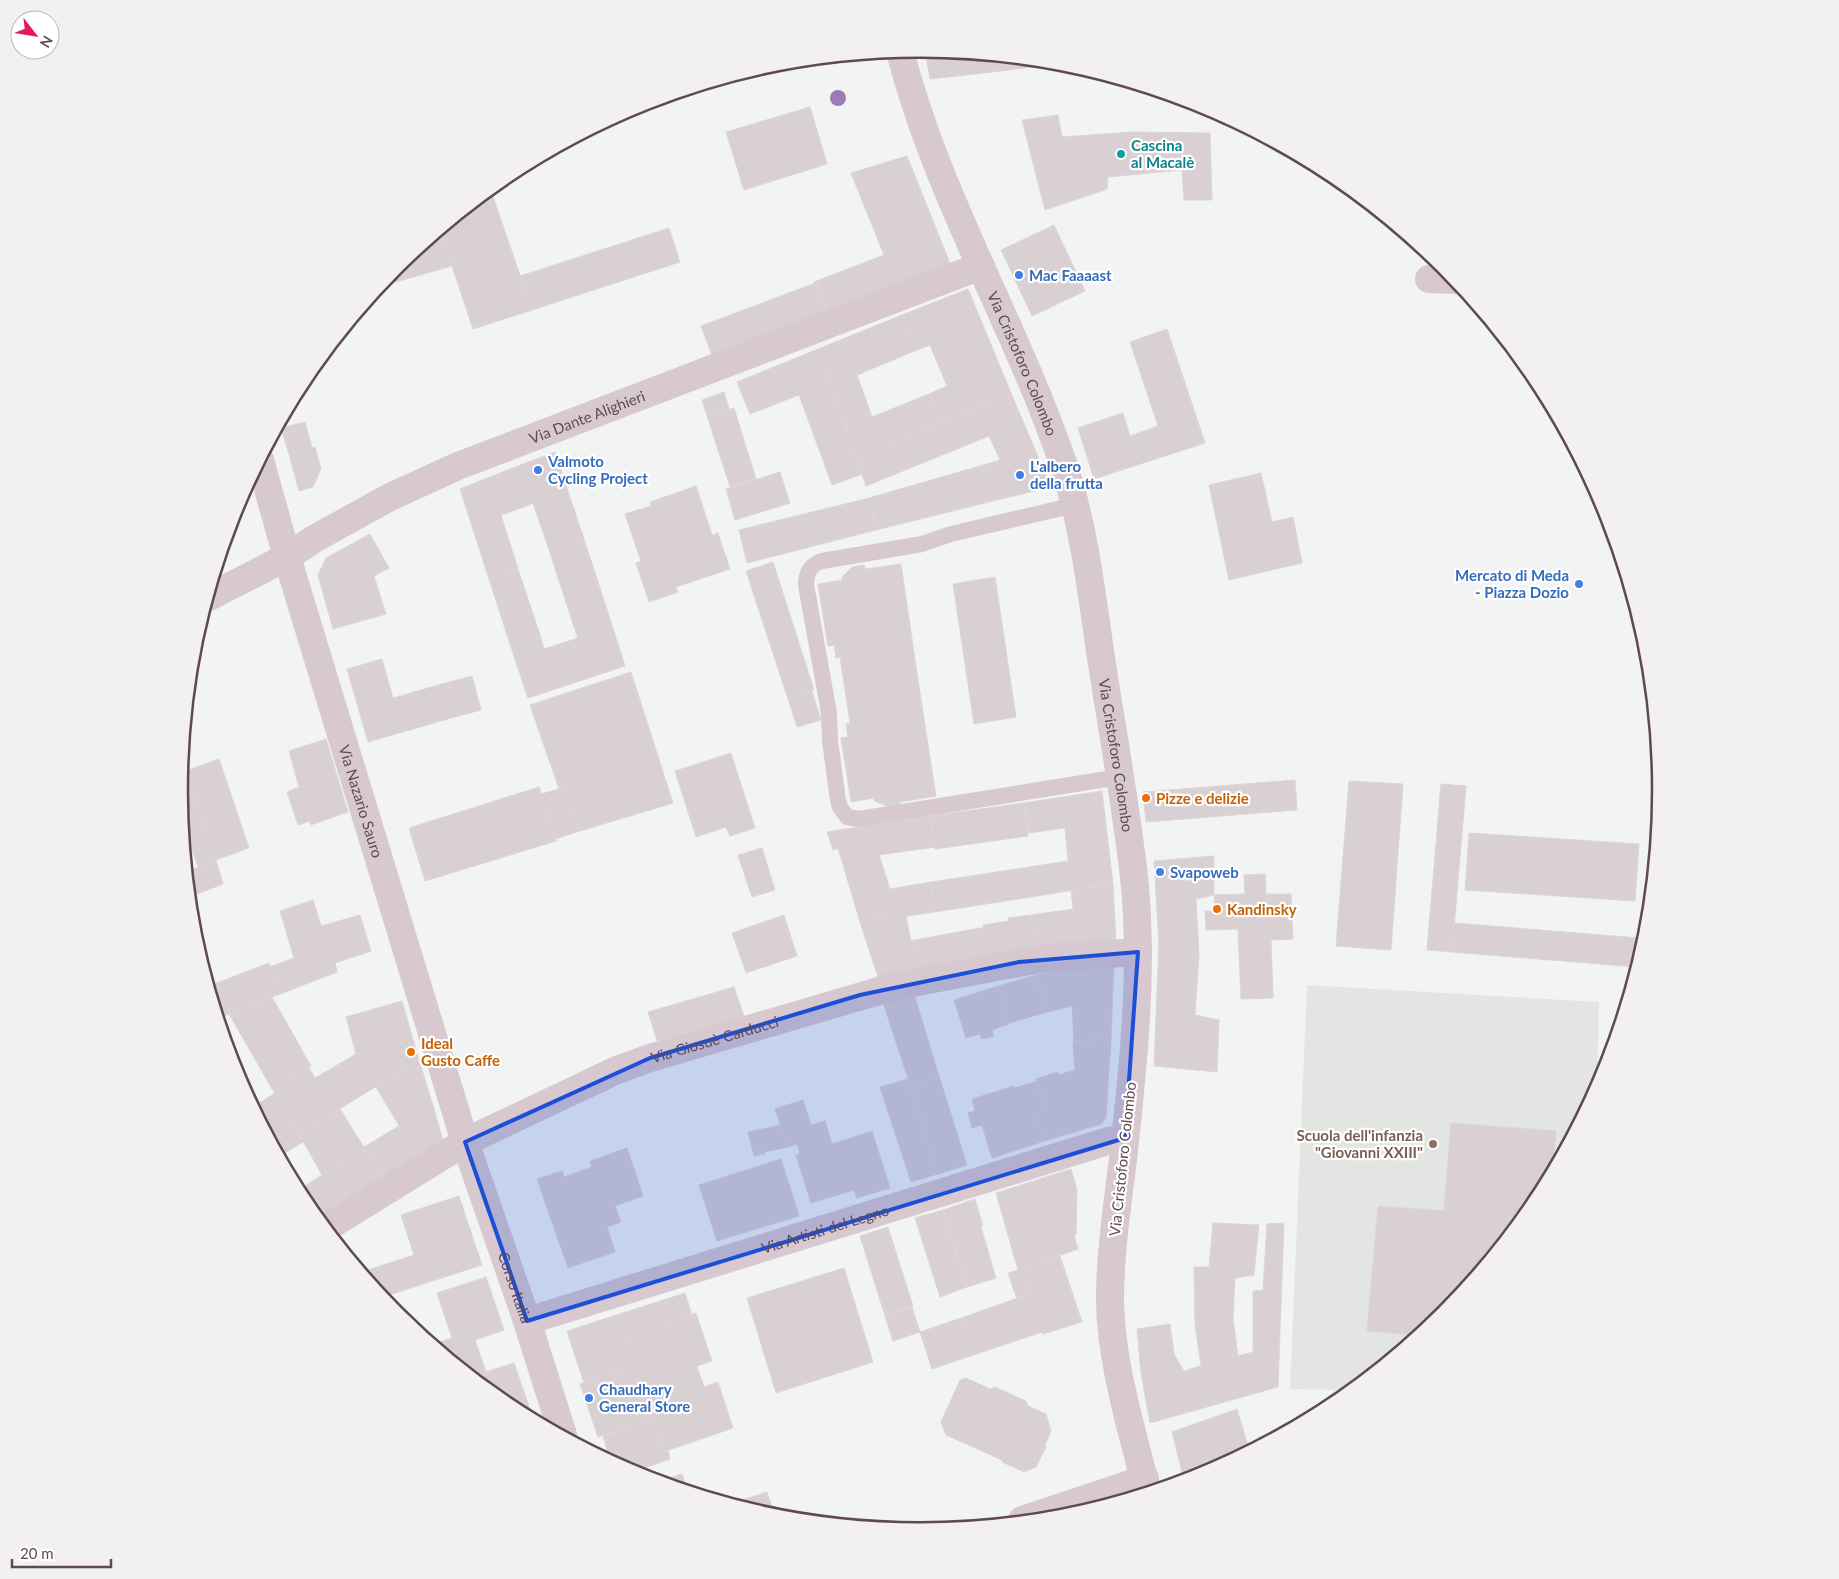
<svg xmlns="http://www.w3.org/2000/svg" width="1839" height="1579" viewBox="0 0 1839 1579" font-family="Lato,sans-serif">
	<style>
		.education { fill: #e3e5e3 }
		.building { fill: #d9d0d3; stroke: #ddd5d7 }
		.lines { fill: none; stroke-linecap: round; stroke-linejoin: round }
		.service { stroke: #d8c8d0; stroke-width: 16 }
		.minor { stroke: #d8c8d0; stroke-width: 28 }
		.tree { fill: #9b7ab6 }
		.marked { fill: #1d4ed8; fill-opacity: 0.2; stroke: #1d4ed8; stroke-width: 4; stroke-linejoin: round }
		.culture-dot { fill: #0f9aa8; stroke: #fff; stroke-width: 2 }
		.shop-dot { fill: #3f7fe0; stroke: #fff; stroke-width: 2 }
		.food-dot { fill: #e8710a; stroke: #fff; stroke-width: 2 }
		.education-dot { fill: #8d6e63; stroke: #fff; stroke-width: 2 }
		.labels { text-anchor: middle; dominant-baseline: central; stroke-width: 4.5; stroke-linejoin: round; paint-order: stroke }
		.culture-label { font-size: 15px; font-weight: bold; fill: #0d838f; stroke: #fff; text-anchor: start }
		.shop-label { font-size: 15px; font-weight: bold; fill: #366cbe; stroke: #fff; text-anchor: start }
		.street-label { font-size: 15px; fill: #5f4953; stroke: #fff }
		.food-label { font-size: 15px; font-weight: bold; fill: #c56008; stroke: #fff; text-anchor: start }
		.education-label { font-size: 15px; font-weight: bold; fill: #785e54; stroke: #fff; text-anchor: end }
		.rim { fill: none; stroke: #5f4953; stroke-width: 2.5 }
	</style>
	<rect width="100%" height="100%" fill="#f1f4f2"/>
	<!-- education -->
	<path class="education" d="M1307 985 1599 1002 1597 1087 1535 1201 1443 1313 1350 1390 1290 1389Z"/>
	<!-- building -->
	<path class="building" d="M925 49 999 57 1001 71 930 79Z
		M999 57 1061 63 1001 71Z
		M810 107 827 164 744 190 726 132Z
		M1058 115 1062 137 1131 132 1210 133 1212 200H1184L1182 170 1108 177 1107 189 1045 210 1022 120Z
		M907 156 951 266 828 315 814 282 884 255 851 173Z
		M490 188 532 310 473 329 440 230Z
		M1054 225 1085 291 1032 316 1001 250Z
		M669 228 680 262 532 310 520 276Z
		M440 230 452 266 378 287 396 266Z
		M815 283 829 317 714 361 701 326Z
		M968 289 1011 393 941 422 929 394 947 386 930 345 917 350 902 315Z
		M902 315 917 350 857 375 871 414 845 424 818 349Z
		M1167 329 1205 443 1094 479 1078 428 1123 413 1130 436 1158 426 1130 342Z
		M818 349 862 474 832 485 799 395 750 414 737 382Z
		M724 392 729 409 707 416 702 400Z
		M1011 393 1051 487 1001 499 987 464 1000 460 989 436 866 486 856 458Z
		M929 394 941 422 856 458 845 424 871 414 872 417Z
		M734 408 756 479 730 487 707 416Z
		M305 422 312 448 289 454 281 428Z
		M315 447 321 469 313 487 299 491 289 454Z
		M555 452 585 542 550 553 533 503 524 507 510 469Z
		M987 464 1001 499 876 530 869 498Z
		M510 469 524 507 501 515 518 569 489 579 460 489Z
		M780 472 790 503 735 520 726 489Z
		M1261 473 1272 522 1293 517 1302 563 1229 580 1209 485Z
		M696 486 712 535 718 533 730 569 676 587 678 592 649 602 636 563 641 561 625 514 651 506 650 502Z
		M869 498 876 530 747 563 739 530Z
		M370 534 389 568 374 576 386 614 333 629 318 575 326 558Z
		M585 542 599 585 564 596 550 553Z
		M773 562 814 690 788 699 746 571Z
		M901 564 918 680 845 690 840 657 836 658 834 645 828 646 818 584 842 580V577L852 567 864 565 865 569Z
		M518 569 541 638 511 647 489 579Z
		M995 577 1016 717 974 724 953 584Z
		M599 585 610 619 575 630 564 596Z
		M610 619 625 666 528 698 511 647 541 638 544 649 578 638 575 630Z
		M382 659 393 698 449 682 458 716 368 742 347 669Z
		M631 672 673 803 580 831 566 787 559 789 530 705Z
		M472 676 481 710 458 716 449 682Z
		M918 680 936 796 900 802V804L887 806 874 801 873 798 851 802 841 738 848 737 846 724 850 723 845 690Z
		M812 691 821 720 797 727 788 699Z
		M326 739 348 812 311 825 310 821 298 825 287 792 299 787 289 751Z
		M731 753 755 828 730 836 726 827 696 837 675 771Z
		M182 757 192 787 179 792V789Z
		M219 759 249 848 216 860 186 771Z
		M1295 780 1297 810 1146 822 1143 792Z
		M1349 781 1403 784 1391 950 1336 946Z
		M1441 784 1466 786 1452 952 1427 950Z
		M192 787 206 829 187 836 188 838 184 840 179 792Z
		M539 787 556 841 425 881 409 828Z
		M566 787 580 831 555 839 541 794Z
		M1102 791 1113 884 935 912 931 882 1068 861 1065 828 1028 833 1024 803Z
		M1024 803 1028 836 935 849 930 816Z
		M930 816 935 847 879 855 890 889 931 882 935 912 880 920V918L860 922 838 848 833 850 827 832Z
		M206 829 216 860 198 867 187 836Z
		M1469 833 1639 844 1635 901 1465 890Z
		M762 848 775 890 752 897 738 855Z
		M1214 856V895L1196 899 1199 955 1195 1015 1219 1020 1217 1072 1154 1066 1159 943 1154 861Z
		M216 860 223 884 189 897 187 872Z
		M1265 874 1266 894H1291L1293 939 1271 940 1273 998 1241 999 1238 929 1206 930 1205 911H1215L1214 895 1245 894 1244 875Z
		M1113 884 1116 942 1036 952 1031 915 1073 909 1071 890Z
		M313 900 321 926 360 915 371 951 335 963 337 972 280 994 270 967 294 958 280 911Z
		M784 915 797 956 746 973 732 933Z
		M1031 915 1036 952 985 961 980 928H984L983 925 1009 921 1008 918Z
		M906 916 911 941 915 940 921 972 879 980 860 922 880 918V920Z
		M1454 923 1639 938 1637 965 1636 967 1452 952Z
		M980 928 985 961 921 972 915 940Z
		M269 963 280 994 219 1018 209 986Z
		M1114 963 1111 1039 1074 1041 1072 1006 1047 1012 1036 975 1074 965Z
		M1036 975 1047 1012 1009 1023 998 986Z
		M998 986 1009 1024 992 1030 994 1036 982 1039 980 1034 966 1038 954 1000Z
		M734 987 744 1016 657 1041 648 1012Z
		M914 994 939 1076 910 1085 882 999Z
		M272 997 311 1066 309 1068 308 1066 271 1087 229 1014Z
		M402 1001 419 1060 299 1134 271 1087 308 1066 315 1078 356 1054 346 1017Z
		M1111 1039 1106 1118 1101 1124 1045 1141 1036 1113 1046 1110 1036 1079 1058 1072V1075L1075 1070 1073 1044 1074 1041Z
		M419 1060 434 1109 401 1129 376 1087Z
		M939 1076 967 1165 938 1174 910 1085Z
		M908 1079 938 1174 911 1182 880 1087Z
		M1037 1081 1046 1110 1036 1113 1045 1141 992 1158 982 1125 972 1128 968 1113 975 1111 972 1099 1014 1086 1015 1088Z
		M275 1093 303 1142 280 1156 253 1107Z
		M803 1100 811 1125 825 1121 832 1144 872 1131 890 1188 857 1198 854 1190 811 1203 796 1155 800 1154 797 1144 788 1147 775 1109Z
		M340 1109 365 1149 322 1175 299 1134Z
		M434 1109 443 1141 384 1178 364 1147 399 1126 401 1129Z
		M1451 1123 1556 1131 1553 1168 1535 1201 1443 1313 1417 1335 1367 1331 1378 1206 1444 1211Z
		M781 1125 788 1147 764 1152 765 1154 754 1156 748 1132Z
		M627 1148 643 1196 615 1206 621 1222 607 1227 615 1252 568 1268 537 1179 562 1171 564 1177 592 1167 590 1161Z
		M365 1149 383 1177 317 1218 303 1201 298 1190Z
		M781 1159 799 1216 717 1241 699 1185Z
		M1071 1169 1077 1190 1076 1235 1074 1236 1078 1249 1018 1270 996 1193Z
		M459 1196 482 1265 383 1297 372 1285 368 1270 414 1255 401 1215Z
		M975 1199 983 1226 981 1227 996 1278 967 1287 943 1210Z
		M943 1210 967 1287 940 1297 915 1218Z
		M1213 1223 1259 1225 1254 1275 1235 1278 1233 1318 1238 1356 1253 1352V1291L1263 1290 1267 1224 1284 1223 1278 1387 1150 1423 1141 1373 1137 1329 1170 1324 1174 1354 1184 1371 1201 1366 1195 1324 1194 1267H1209Z
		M888 1227 913 1306 885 1316 860 1236Z
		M1060 1256 1082 1322 1043 1334 1042 1332 973 1355 961 1318 1029 1294 1021 1269Z
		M844 1268 873 1362 776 1393 747 1298Z
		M1021 1269 1029 1294 1017 1299 1008 1273Z
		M486 1277 504 1330 475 1340 486 1372 514 1363 532 1415 529 1416 508 1405 434 1344 452 1338 437 1293Z
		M685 1293 692 1315 625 1337 634 1366 584 1383 567 1331Z
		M912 1307 920 1332 893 1341 885 1316Z
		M696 1313 712 1361 697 1366 704 1387 718 1382 733 1428 663 1452 652 1419 598 1437 580 1384 634 1366 625 1337Z
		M961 1318 973 1355 932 1369 920 1332Z
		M966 1378 990 1389 995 1387 1026 1401 1028 1406 1046 1414 1051 1431 1045 1445 1046 1447 1036 1467 1024 1472 1002 1462V1460L946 1435 941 1422 960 1380Z
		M1237 1409 1249 1449 1203 1474 1184 1480 1172 1432Z
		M652 1419 663 1452 668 1450 670 1459 633 1472 610 1460 603 1436Z
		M640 1470 642 1476 633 1472Z
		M682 1474 687 1489 661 1481Z
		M767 1492 775 1516 733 1503Z"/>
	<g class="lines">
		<!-- service -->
		<path class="service" d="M1075 505 951 534 922 544 822 561C810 565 806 573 806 585L829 713 830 741 838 800 840 807 847 817 859 819 1119 777"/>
		<!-- minor -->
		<g class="minor">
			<path id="s1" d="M900 51C937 196 1016 325 1064 466 1085 530 1092 598 1102 664 1113 735 1126 806 1134 877 1144 971 1133 1067 1123 1160 1117 1207 1110 1254 1110 1301 1111 1364 1132 1430 1147 1491"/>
			<path d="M1429 279 1455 280"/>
			<path id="s2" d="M260 460 287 557 465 1142 527 1321 563 1435"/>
			<path id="s3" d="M207 598 287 557 314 539 390 497 458 466 981 266"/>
			<path id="s4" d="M326 1228 465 1142 617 1070 650 1058 896 986 1045 958 1138 952"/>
			<path id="s5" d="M527 1321 1108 1141 1125 1138"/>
			<path d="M1022 1520 1145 1479"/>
		</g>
	</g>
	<!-- trees -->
	<circle class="tree" cx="838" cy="98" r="8"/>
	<!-- marked area -->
	<path class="marked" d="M1138 952 1125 1138 527 1321 465 1142 650 1058 860 995 1019 962Z"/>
	<!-- markers -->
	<circle class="culture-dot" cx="1121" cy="154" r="5"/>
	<g class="shop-dot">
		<circle cx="1019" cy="275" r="5"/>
		<circle cx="538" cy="470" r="5"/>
		<circle cx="1020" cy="475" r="5"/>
		<circle cx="1579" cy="584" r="5"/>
		<circle cx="1160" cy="872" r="5"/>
		<circle cx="589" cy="1398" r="5"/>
	</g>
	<g class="food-dot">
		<circle cx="1146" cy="798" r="5"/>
		<circle cx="1217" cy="909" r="5"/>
		<circle cx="411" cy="1052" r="5"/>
	</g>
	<circle class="education-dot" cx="1433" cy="1144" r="5"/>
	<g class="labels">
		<!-- culture labels -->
		<g class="culture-label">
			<text x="1131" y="145">Cascina<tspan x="1131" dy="17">al Macalè</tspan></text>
		</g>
		<!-- shop labels -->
		<g class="shop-label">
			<text x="1029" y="275">Mac Faaaast</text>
			<text x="548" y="461">Valmoto<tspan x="548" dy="17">Cycling Project</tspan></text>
			<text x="1030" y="466">L'albero<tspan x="1030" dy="17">della frutta</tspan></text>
			<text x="1569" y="575" text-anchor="end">Mercato di Meda<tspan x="1569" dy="17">- Piazza Dozio</tspan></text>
			<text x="1170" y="872">Svapoweb</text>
			<text x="599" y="1389">Chaudhary<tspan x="599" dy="17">General Store</tspan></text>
		</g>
		<!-- street labels -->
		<g class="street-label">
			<text stroke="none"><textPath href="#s1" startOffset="336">Via Cristoforo Colombo</textPath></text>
			<text stroke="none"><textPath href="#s3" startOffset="422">Via Dante Alighieri</textPath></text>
			<text stroke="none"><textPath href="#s1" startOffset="741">Via Cristoforo Colombo</textPath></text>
			<text stroke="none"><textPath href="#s2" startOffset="356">Via Nazario Sauro</textPath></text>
			<text stroke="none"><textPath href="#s4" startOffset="434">Via Giosuè Carducci</textPath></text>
			<text transform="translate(1122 1159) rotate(-84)">Via Cristoforo Colombo</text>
			<text stroke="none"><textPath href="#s5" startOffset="312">Via Artisti del Legno</textPath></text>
			<text stroke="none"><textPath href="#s2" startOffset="866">Corso Italia</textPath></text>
		</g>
		<!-- food labels -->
		<g class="food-label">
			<text x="1156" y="798">Pizze e delizie</text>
			<text x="1227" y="909">Kandinsky</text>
			<text x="421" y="1043">Ideal<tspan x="421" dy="17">Gusto Caffe</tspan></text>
		</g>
		<!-- education labels -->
		<g class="education-label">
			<text x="1423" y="1135">Scuola dell'infanzia<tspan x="1423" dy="17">"Giovanni XXIII"</tspan></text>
		</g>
	</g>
	<!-- crop -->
	<path d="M0 0H1839V1579H0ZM188 790a732 732 0 1 1 1464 0a732 732 0 1 1-1464 0Z" fill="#f2f0f1" fill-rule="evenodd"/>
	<path class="rim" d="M188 790a732 732 0 1 1 1464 0a732 732 0 1 1-1464 0Z"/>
	<!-- north arrow -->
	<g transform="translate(35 35) rotate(121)"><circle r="24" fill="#ffffff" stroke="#bfb6ba"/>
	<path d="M0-4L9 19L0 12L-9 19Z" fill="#e81763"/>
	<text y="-8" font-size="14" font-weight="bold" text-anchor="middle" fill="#5f4953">N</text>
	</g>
	<!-- scale -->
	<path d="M12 1559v8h99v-8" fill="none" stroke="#5f4953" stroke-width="2.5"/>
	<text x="20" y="1559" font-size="15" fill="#5f4953" stroke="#ffffff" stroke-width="4" paint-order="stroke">20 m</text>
</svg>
